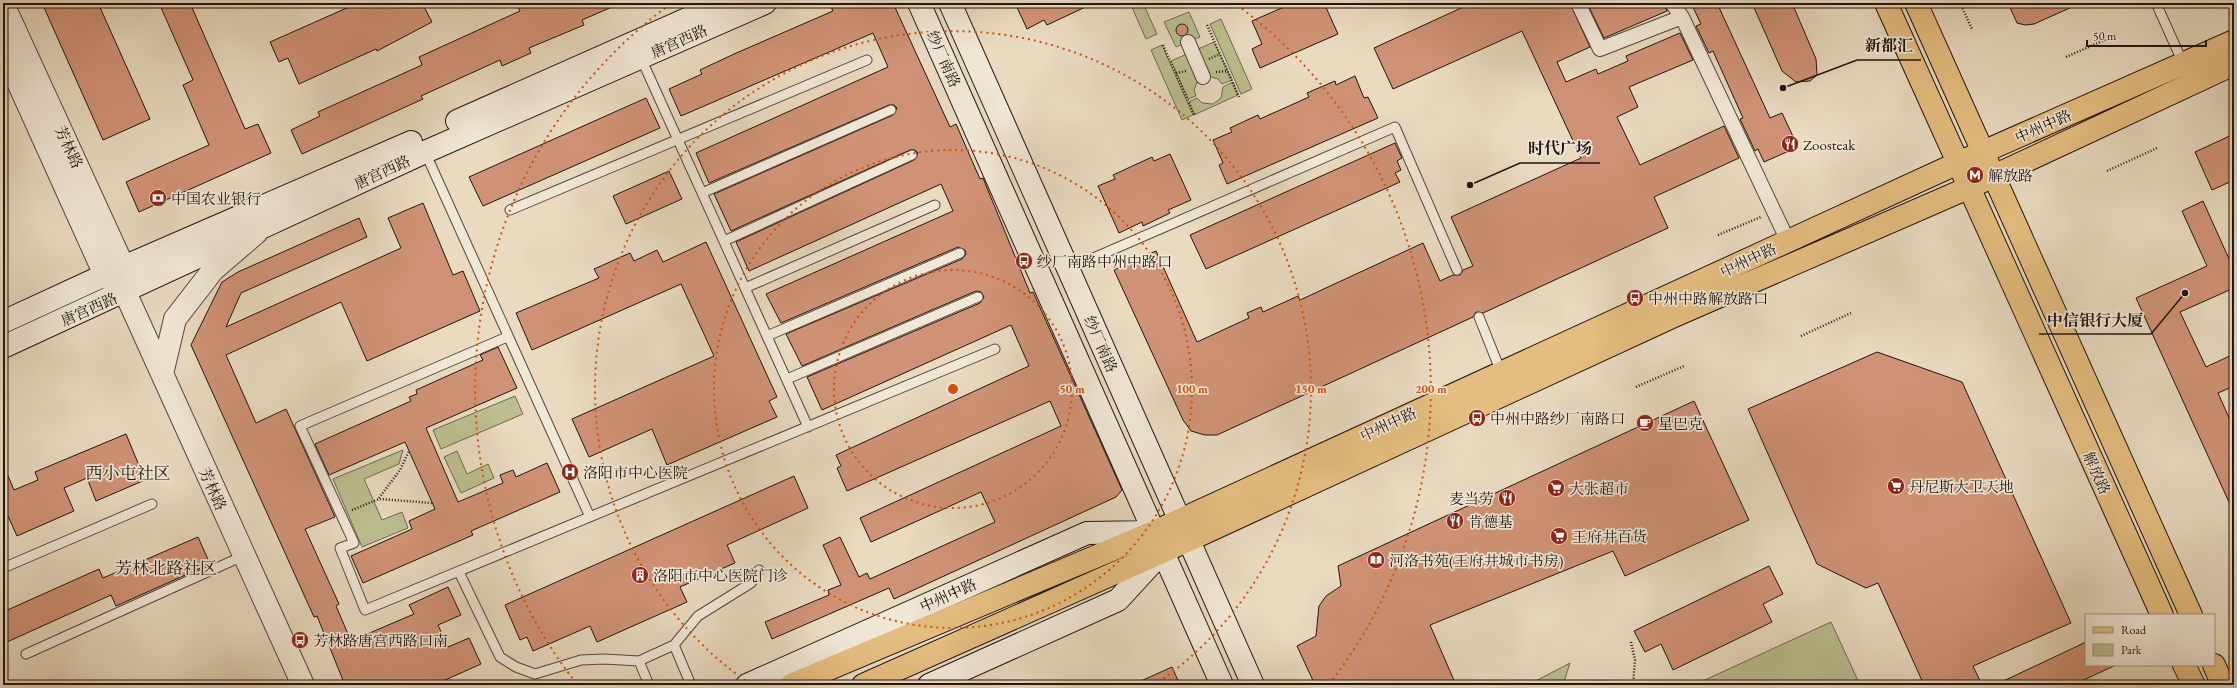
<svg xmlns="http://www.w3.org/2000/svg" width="2237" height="688" viewBox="0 0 2237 688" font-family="'EB Garamond','Noto Serif SC',serif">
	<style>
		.green { fill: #bbbe8f; stroke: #6e694f }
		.building { fill: #d09276; stroke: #21140f }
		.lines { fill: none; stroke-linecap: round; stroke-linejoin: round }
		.service-casing { stroke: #53463b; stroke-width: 11 }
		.pedestrian-casing { stroke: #53463b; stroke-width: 16 }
		.tertiary-casing { stroke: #53463b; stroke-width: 24 }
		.secondary-casing { stroke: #21140f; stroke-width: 24 }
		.primary-casing { stroke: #21140f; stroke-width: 24 }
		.path { stroke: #21140f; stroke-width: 2.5; stroke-dasharray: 1 2; stroke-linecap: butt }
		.service { stroke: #f1e7d6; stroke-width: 9 }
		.pedestrian { stroke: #f1e7d6; stroke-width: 14 }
		.tertiary { stroke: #f1e7d6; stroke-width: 22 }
		.secondary { stroke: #f1e7d6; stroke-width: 22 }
		.primary { stroke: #e4bd80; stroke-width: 22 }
		.ring { fill: none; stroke: #d4520c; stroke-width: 2; stroke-dasharray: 2 4 }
		.labels { text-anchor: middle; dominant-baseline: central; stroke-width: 3.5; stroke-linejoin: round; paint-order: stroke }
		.street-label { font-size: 15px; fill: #21140f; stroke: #f1e7d6 }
		.poi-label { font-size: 15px; fill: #21140f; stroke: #f1e7d6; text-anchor: start }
		.quarter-label { font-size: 17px; fill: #21140f; stroke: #f1e7d6 }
		.centre { fill: #d4520c; stroke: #f1e7d6; stroke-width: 2 }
		.ring-label { font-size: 12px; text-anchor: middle; font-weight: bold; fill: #d4520c; stroke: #f1e7d6; stroke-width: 3.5; stroke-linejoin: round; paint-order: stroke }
		.leader { fill: none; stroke: #21140f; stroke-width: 1.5 }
		.callout-dot { fill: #21140f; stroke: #f1e7d6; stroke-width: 1.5 }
		.callout-label { font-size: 16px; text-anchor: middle; font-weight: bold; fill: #21140f; stroke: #f1e7d6; stroke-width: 3.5; stroke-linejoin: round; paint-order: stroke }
	</style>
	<rect width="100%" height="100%" fill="#e9dac0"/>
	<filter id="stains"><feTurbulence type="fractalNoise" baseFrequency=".005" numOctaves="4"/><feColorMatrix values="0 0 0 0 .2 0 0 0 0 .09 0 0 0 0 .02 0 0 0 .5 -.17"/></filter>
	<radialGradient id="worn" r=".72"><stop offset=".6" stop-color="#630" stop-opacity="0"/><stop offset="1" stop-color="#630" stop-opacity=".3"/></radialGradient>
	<!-- green -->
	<path class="green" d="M1130 3H1143L1157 34 1146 39Z
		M1189 12 1200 37 1176 47 1164 22Z
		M1221 19 1252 89 1241 94 1210 24Z
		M1214 42 1232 80 1222 84 1218 79 1208 76 1198 80 1194 90 1196 96 1188 99 1171 61Z
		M1162 45 1193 115 1182 120 1151 50Z
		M1233 82 1238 95 1194 115 1189 102 1197 98 1202 103 1213 104 1221 98 1223 87Z
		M515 396 523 414 441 449 433 430Z
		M403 450 399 464 364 479 382 520 402 512 408 528 362 547 333 479Z
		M457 451 467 474 488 464 494 478 461 493 444 457Z
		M1831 622 1860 685H1694Z
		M1570 663 1563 685H1528Z"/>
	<!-- building -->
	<path class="building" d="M42 3H98L150 119 103 140Z
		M159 3H190L245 129 258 124 271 153 139 212 126 182 209 145 183 85 193 80Z
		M358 3H422L432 22 377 51 376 49 299 84 288 58 279 62 270 42Z
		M516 3H621L582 20 584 25 529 48 531 53 502 66 500 60 421 96 423 99 302 154 291 130 320 116 318 112 422 65 419 57 520 11Z
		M829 3H893L950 127 956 124 980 179 983 178 1030 293 1033 292 1122 490 1116 497 894 599 889 588 772 639 765 622 829 595 828 590 841 585 823 545 840 537 859 577 867 573 870 579 995 522 981 492 871 542 860 518 1061 426 1050 401 847 491 837 468 841 466 836 455 1029 366 1011 325 822 410 807 377 980 303 984 297 981 292 976 291 802 366 786 334 962 259 966 254 965 250 958 247 781 323 766 294 953 211 941 184 749 271 736 242 914 160 918 153 915 150H910L731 231 714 194 893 115 897 108 894 105H889L709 183 696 153 888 67 873 33 681 116 669 89 702 74 700 70 734 54 833 11Z
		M1015 3H1094L1047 25 1044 20 1027 29Z
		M1293 3H1324L1338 34 1260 68 1252 49 1262 44 1252 21Z
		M1472 3H1570L1590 47 1557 62 1566 82 1596 69 1598 74 1628 61 1626 56 1680 33 1693 60 1629 87 1638 107 1617 117 1640 165 1724 126 1739 158 1654 197 1668 228 1483 313 1476 312 1473 317 1217 435H1205L1191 431 1183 420 1114 270 1156 251 1197 342 1249 318 1247 313 1261 307 1263 312 1298 296 1300 300 1423 243 1440 281 1453 275H1460L1463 270 1473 266 1451 217 1581 158 1522 31 1393 89 1374 48Z
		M1587 3H1664L1667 11 1604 38Z
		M1691 3H1717L1770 118 1782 113 1798 147 1764 162 1758 149 1755 151 1740 119 1743 118 1713 51 1709 53 1696 26 1701 24Z
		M1752 3H1792L1816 59 1817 75 1810 81 1796 82 1782 71Z
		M2008 3H2081L2034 24 2025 25 2017 23Z
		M1176 30a6 6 0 1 1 12 0a6 6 0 1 1-12 0Z
		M1355 76 1364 98 1368 97 1378 118 1227 184 1219 165 1223 163 1213 140 1232 132 1230 128 1258 115 1260 119 1309 97 1307 93 1335 81 1336 85Z
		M646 98 660 128 483 206 469 177Z
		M2234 134V180L2212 190 2195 152Z
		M1395 143 1402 158 1397 161 1401 170 1395 173 1400 182 1206 269 1190 235Z
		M1170 154 1191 200 1168 210 1170 213 1143 226 1142 222 1119 233 1098 186 1115 179 1113 175 1152 157 1154 161Z
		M669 171 682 199 626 224 613 196Z
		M2203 201 2234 270V288L2180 312 2206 367 2234 354V386L2218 393 2234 429V513L2136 298 2207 266 2182 211Z
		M423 203 453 275 463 271 480 311 367 361 341 302 226 355 256 423 286 409 335 517 305 529 339 604 336 606 351 641 414 614 409 605 448 587 461 615 438 625 448 647 469 638 481 664 434 685H345L317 616 314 617 191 345 222 282 238 272 359 218 367 237 241 293 226 327 401 248 388 218Z
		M706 242 777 397 769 401 777 417 667 465 652 429 589 457 572 419 714 356 681 284 532 350 516 313 599 278 594 269 630 253 634 261 657 250 663 262Z
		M498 347 517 388 426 428 458 502 503 483 500 475 513 470 516 477 547 463 560 492 471 531 473 535 363 583 351 556 412 529 409 521 435 509 405 442 329 475 315 444 411 401 409 397 417 394 416 390 483 360 480 355Z
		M1877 352 1962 382 2071 623 1973 666 1982 685H1924L1878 583 1866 588 1817 564 1748 409Z
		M1694 401 1749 520 1625 576 1613 551 1430 625 1456 685H1315L1297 646 1316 636 1319 606 1326 596 1341 586 1338 566Z
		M126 434 145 480 96 501 87 478 64 488 74 511 17 536 8 516 3 518V464L14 490 38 480 35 472Z
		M794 476 808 508 727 545 735 563 680 587 687 602 597 642 590 626 533 651 527 637 520 640 505 605Z
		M198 537 210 564 116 606 111 595 7 642 3 634V612L99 569 103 578Z
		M1769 566 1783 594 1763 604 1772 622 1673 670 1661 644 1645 652 1634 631Z
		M2086 642V665H2116L2073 685H1995Z
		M1172 667 1180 685H1132Z"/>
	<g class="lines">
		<defs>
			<path id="service" d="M2156 3 2183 63
				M640 56 808 427
				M425 152 590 517
				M702 193 891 110
				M510 210 867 60
				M724 241 912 155
				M1068 269 1395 127 1457 270
				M745 288 935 205
				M1479 317 1501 372
				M767 336 960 253
				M507 337 300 426 354 543 340 548 365 610 995 349
				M787 379 978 297
				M3 568 152 504
				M459 572 500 657 516 667 535 674 581 660 604 659 639 661 674 645 698 616 751 583 759 570
				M674 645 691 685
				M26 654 243 556
				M639 661 649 685"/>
			<path id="pedestrian" d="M1578 3 1600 49 1682 17 1788 241
				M1672 3 1682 17
				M1188 42 1203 77"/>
			<path id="tertiary" d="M3 4 124 268 125 292 303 685
				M3 49 105 275 119 288
				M162 374 175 319 213 270 256 233"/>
			<path id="secondary" d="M919 3 1222 685
				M950 3 1253 685
				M457 121 723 3
				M3 322 105 275 411 142
				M3 347 425 152 765 3
				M747 685 1087 533 1153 532
				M929 685 1118 600 1163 551"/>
			<path id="primary" d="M1886 3 2162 615
				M1916 3 2191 615
				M2184 665 2194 685
				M2214 665 2223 685
				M791 685 1154 532 1958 163 2234 41
				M863 685 1189 540 1674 316 1968 188 2234 64"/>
		</defs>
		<!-- service casing -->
		<use href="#service" class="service-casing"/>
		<!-- pedestrian casing -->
		<use href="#pedestrian" class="pedestrian-casing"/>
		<!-- tertiary casing -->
		<use href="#tertiary" class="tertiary-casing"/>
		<!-- secondary casing -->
		<use href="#secondary" class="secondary-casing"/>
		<!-- primary casing -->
		<use href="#primary" class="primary-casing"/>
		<!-- path -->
		<path class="path" d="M1960 3 1972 29
			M1207 25 1239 97
			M1163 45 1195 116
			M2066 57 2116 35
			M1209 59 1220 54
			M1216 72 1227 71
			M1176 73 1186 71
			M2107 171 2157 148
			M1718 235 1761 217
			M1801 336 1851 313
			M1636 387 1684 366
			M379 498 400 470 409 451
			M352 510 379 499 432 503
			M1631 642 1635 660 1633 685"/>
		<!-- service -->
		<use href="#service" class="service"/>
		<!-- pedestrian -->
		<use href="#pedestrian" class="pedestrian"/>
		<!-- tertiary -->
		<use href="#tertiary" class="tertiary"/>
		<!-- secondary -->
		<use href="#secondary" class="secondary"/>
		<!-- primary -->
		<use href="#primary" class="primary"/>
	</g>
	<!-- distance rings -->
	<g class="ring">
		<circle cx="953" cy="389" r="119"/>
		<circle cx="953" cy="389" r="239"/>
		<path d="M750 684A358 358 0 1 1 1156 684"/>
		<path d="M576 683A478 478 0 0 1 669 5M1237 5A478 478 0 0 1 1330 683"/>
	</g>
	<!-- icons -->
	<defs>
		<symbol id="restaurant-disc" viewBox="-11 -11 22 22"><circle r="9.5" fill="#8f2418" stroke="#f1e7d6"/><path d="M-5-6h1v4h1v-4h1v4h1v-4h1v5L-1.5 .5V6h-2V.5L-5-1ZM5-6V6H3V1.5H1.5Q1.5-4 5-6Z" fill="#fff"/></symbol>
		<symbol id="metro-disc" viewBox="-11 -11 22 22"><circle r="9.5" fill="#8f2418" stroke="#f1e7d6"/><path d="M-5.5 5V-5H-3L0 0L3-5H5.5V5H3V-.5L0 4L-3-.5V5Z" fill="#fff"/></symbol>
		<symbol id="bank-disc" viewBox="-11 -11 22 22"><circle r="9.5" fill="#8f2418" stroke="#f1e7d6"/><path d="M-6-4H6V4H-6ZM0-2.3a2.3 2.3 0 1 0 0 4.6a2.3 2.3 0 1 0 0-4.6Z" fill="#fff"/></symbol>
		<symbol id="bus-disc" viewBox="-11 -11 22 22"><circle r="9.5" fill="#8f2418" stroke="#f1e7d6"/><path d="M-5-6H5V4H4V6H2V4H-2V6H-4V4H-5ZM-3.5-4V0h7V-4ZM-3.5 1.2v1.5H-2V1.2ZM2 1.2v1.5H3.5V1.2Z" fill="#fff"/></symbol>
		<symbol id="cafe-disc" viewBox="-11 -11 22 22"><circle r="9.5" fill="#8f2418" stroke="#f1e7d6"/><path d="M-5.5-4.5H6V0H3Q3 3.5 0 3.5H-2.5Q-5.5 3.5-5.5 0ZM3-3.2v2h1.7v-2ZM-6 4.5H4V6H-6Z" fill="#fff"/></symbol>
		<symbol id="hospital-disc" viewBox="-11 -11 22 22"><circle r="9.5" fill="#8f2418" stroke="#f1e7d6"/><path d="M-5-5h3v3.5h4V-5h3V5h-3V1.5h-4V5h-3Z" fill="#fff"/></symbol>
		<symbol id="supermarket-disc" viewBox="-11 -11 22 22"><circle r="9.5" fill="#8f2418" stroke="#f1e7d6"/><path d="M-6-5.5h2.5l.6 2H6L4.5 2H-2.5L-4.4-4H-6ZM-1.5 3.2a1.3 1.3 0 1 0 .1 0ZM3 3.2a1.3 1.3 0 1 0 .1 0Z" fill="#fff"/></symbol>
		<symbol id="library-disc" viewBox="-11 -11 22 22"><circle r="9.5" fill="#8f2418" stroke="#f1e7d6"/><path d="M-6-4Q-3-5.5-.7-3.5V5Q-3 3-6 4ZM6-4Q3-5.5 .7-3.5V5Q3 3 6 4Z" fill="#fff"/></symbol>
		<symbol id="building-disc" viewBox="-11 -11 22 22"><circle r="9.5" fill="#8f2418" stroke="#f1e7d6"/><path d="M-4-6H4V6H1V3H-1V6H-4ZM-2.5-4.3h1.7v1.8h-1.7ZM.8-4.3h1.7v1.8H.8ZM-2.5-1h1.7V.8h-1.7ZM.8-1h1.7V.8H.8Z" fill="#fff"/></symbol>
	</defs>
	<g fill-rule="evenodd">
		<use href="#restaurant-disc" x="1780" y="134" width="20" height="20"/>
		<use href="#metro-disc" x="1965" y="165" width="20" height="20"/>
		<use href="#bank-disc" x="148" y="188" width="20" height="20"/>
		<use href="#bus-disc" x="1014" y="251" width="20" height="20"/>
		<use href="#bus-disc" x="1625" y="288" width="20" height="20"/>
		<use href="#bus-disc" x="1467" y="408" width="20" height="20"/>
		<use href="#cafe-disc" x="1635" y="413" width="20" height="20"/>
		<use href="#hospital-disc" x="560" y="462" width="20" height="20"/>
		<use href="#supermarket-disc" x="1886" y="476" width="20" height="20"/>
		<use href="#supermarket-disc" x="1546" y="478" width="20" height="20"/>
		<use href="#restaurant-disc" x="1497" y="488" width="20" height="20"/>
		<use href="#restaurant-disc" x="1445" y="511" width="20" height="20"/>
		<use href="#supermarket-disc" x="1549" y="526" width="20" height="20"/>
		<use href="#library-disc" x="1366" y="550" width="20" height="20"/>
		<use href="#building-disc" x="630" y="565" width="20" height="20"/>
		<use href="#bus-disc" x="290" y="630" width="20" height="20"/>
	</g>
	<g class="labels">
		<!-- street labels -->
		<g class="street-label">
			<text transform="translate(679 41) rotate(-24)">唐宫西路</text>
			<text transform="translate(944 59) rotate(66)">纱厂南路</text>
			<text transform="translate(2043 126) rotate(-24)">中州中路</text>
			<text transform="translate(69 147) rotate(65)">芳林路</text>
			<text transform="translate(382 172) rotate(-25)">唐宫西路</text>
			<text transform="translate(1748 260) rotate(-25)">中州中路</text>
			<text transform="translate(89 309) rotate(-24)">唐宫西路</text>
			<text transform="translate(1101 344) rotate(66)">纱厂南路</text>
			<text transform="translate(1388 424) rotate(-25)">中州中路</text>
			<text transform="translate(2097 473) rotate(66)">解放路</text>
			<text transform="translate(213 489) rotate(66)">芳林路</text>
			<text transform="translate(948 595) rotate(-24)">中州中路</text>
		</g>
		<!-- poi labels -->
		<g class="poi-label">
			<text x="1803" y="144">Zoosteak</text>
			<text x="1988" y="175">解放路</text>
			<text x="171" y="198">中国农业银行</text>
			<text x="1037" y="261">纱厂南路中州中路口</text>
			<text x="1648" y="298">中州中路解放路口</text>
			<text x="1490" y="418">中州中路纱厂南路口</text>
			<text x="1658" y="423">星巴克</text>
			<text x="583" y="472">洛阳市中心医院</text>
			<text x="1909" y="486">丹尼斯大卫天地</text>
			<text x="1569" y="488">大张超市</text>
			<text x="1494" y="498" text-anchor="end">麦当劳</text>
			<text x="1468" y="521">肯德基</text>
			<text x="1572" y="536">王府井百货</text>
			<text x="1389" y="560">河洛书苑(王府井城市书房)</text>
			<text x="653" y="575">洛阳市中心医院门诊</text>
			<text x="313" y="640">芳林路唐宫西路口南</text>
		</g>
		<!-- quarter labels -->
		<g class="quarter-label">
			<text x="128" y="473">西小屯社区</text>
			<text x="166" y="568">芳林北路社区</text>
		</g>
	</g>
	<circle cx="953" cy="389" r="6" class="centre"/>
	<g class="ring-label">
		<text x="1072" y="393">50 m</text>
		<text x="1192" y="393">100 m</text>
		<text x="1311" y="393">150 m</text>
		<text x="1431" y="393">200 m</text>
	</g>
	<!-- callouts -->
	<path class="leader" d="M1783 88L1857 60H1921M1470 185L1520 163H1600M2185 293L2151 334H2039"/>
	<g class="callout-dot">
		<circle cx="1783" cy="88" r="4"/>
		<circle cx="1470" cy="185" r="4"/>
		<circle cx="2185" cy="293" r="4"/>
	</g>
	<g class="callout-label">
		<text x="1889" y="51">新都汇</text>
		<text x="1560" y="154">时代广场</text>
		<text x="2095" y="326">中信银行大厦</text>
	</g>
	<!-- margin -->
	<rect width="2237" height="688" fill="none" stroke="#e9dac0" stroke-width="16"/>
	<rect x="4" y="4" width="2229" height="680" fill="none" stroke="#21140f" stroke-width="2"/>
	<rect x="8" y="8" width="2221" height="672" fill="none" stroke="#21140f"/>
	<!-- legend -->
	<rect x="2085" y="614" width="130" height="52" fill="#f1e7d6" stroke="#9e9386"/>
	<rect x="2093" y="627" width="20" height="6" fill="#e4bd80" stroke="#9e9386"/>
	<text x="2121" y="634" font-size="12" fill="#21140f">Road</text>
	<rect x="2093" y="644" width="20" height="12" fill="#bbbe8f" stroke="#9e9386"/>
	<text x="2121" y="654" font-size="12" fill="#21140f">Park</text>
	<!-- scale -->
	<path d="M2087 40v6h119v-6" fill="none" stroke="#21140f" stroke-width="2"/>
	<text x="2093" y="40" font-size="12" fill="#21140f" stroke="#f1e7d6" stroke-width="3" paint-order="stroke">50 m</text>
	<rect width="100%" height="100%" filter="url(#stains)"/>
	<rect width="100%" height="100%" fill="url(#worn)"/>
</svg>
